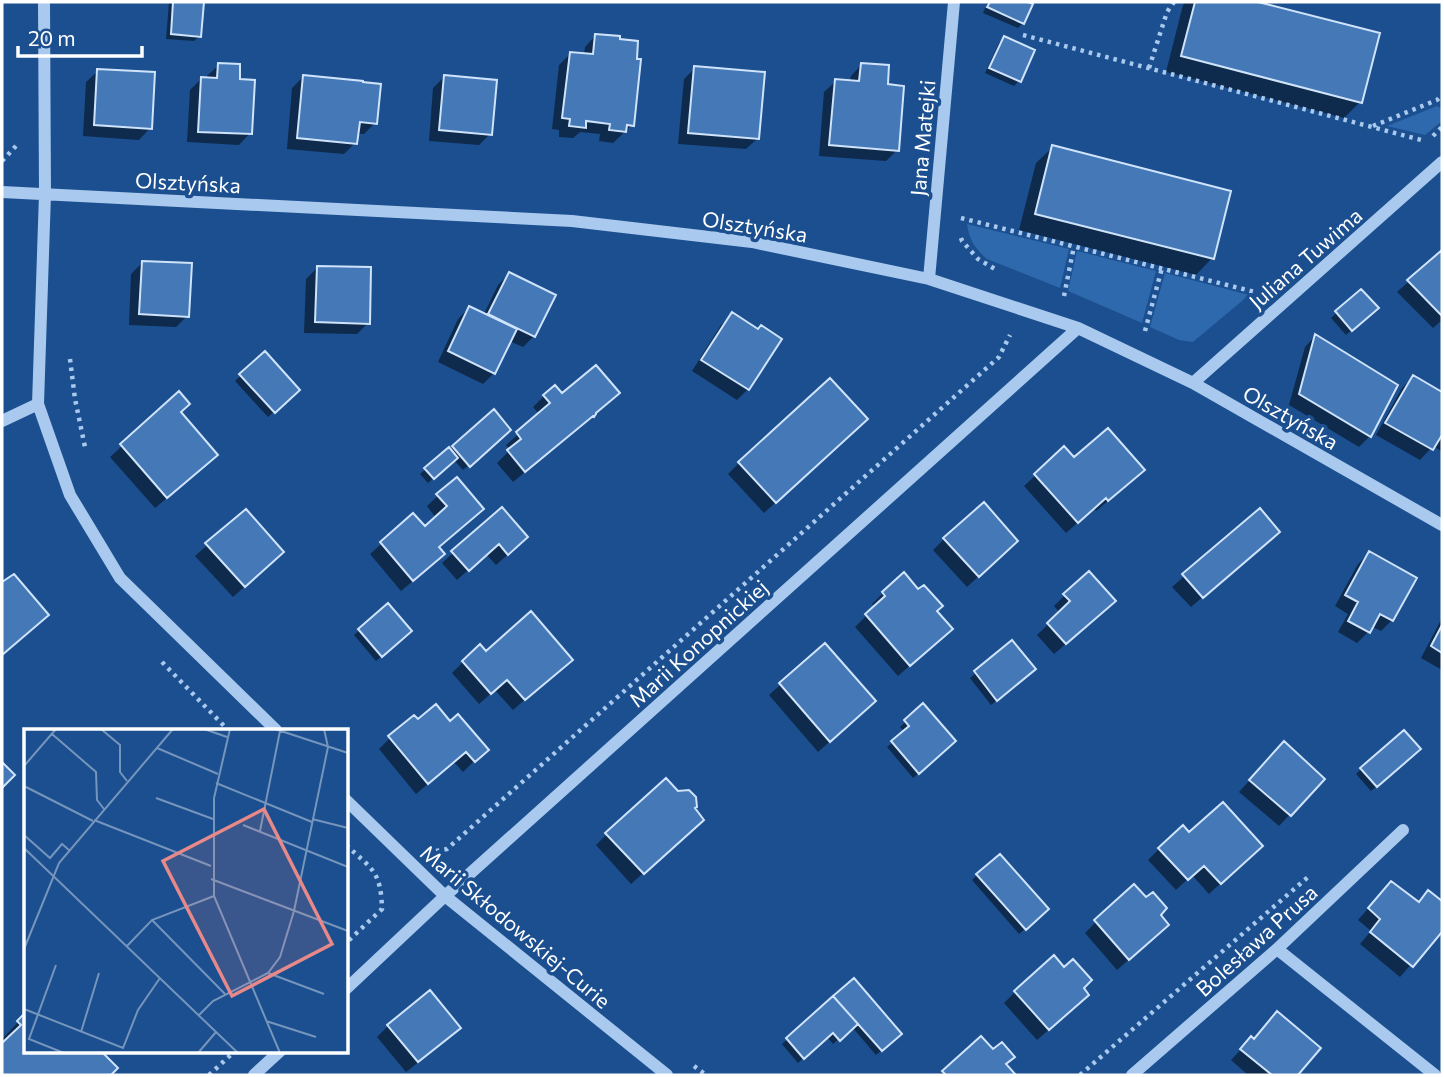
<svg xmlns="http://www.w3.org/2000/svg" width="1444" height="1077" viewBox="0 0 1444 1077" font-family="Commissioner,sans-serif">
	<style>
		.green { fill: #2e69ad }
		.shadow { fill: #0007 }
		.building { fill: #4478b7; stroke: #cfe3fa; stroke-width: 2 }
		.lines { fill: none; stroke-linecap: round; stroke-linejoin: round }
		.path { stroke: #a9c9ee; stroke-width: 4.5; stroke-dasharray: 3.5 5; stroke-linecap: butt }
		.minor { stroke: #a9c9ee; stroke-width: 12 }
		.labels { text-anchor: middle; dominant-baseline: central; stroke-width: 7; stroke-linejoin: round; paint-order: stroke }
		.street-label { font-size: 21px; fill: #fff; stroke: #1b4f8f }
		.inset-road { fill: none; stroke: #7695bc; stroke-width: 2 }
		.view { fill: #e88989; fill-opacity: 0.15; stroke: #e88989; stroke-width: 3.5 }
		.inset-edge { fill: none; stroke: #fff; stroke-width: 3.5 }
	</style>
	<rect width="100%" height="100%" fill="#1b4f8f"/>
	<!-- green -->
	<path class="green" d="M1437 106 1442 109V121L1425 135 1387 126Z
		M967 224 1069 249 1060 288 987 259C975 249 969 239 967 224Z
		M1077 251 1156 271 1142 323 1068 291Z
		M1165 273 1249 295 1193 342 1179 340 1150 327Z"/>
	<!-- shadow -->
	<path class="shadow" d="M169 2H203L200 36 194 41 166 39Z
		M988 2H1025L1023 23 1018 28 983 13Z
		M1186 2H1251L1378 35 1360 102 1344 118 1166 72 1183 5Z
		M596 35 632 125 613 143 599 141 600 134 580 132 573 138 559 137V130L552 129 559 65 570 54 584 55 585 47Z
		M1004 38 1019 81 1014 86 985 73 999 43Z
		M862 64 886 86 897 150 886 161 819 156 824 92 836 81 850 82 851 76Z
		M219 65 238 81 250 133 239 145 187 142 190 90 201 79H207V76Z
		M695 68 758 138 746 149 678 144 684 79Z
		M98 71 150 128 139 140 83 136 86 82Z
		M304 76 375 123 364 134H356L355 143 344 154 287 149 292 88Z
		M444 77 490 134 479 145 429 141 433 88Z
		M1053 147 1212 258 1196 275 1019 230 1036 163Z
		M1442 252V320L1433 328 1397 292Z
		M142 263 187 316 176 327 129 325 131 274Z
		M317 268 368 323 357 334 304 333 306 279Z
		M509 274 534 336 523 347 509 341 494 373 483 384 438 362 458 319 469 308 484 314 498 285Z
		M1361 291 1371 313 1346 335 1331 318Z
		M732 314 748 389 737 400 692 371 721 325Z
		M1315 336 1396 386 1370 436 1359 447 1289 405 1305 347Z
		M265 353 298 390 268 417 235 381Z
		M1413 377 1442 394V450L1441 451 1433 446 1420 460 1376 435 1402 388Z
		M179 394V412L205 466 155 508 110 457Z
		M544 396H562L594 414 582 426 581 425 513 482 497 463 510 450 506 445 540 415 533 407Z
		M494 412 504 435 463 470 454 460 428 483 420 474Z
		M854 430 764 513 728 474 739 463Z
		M1064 449 1074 459 1132 481 1096 511 1094 508 1066 533 1024 486Z
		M456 479 432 565 401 591 370 554 413 516 425 528 436 518 427 506Z
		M501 509 515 548 496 565 486 554 457 580 442 563Z
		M1260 510 1267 542 1191 607 1172 587Z
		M246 511 271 563 233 597 195 556Z
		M944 539 1005 552 967 587 933 550Z
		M1369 553 1392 620 1381 631 1371 626 1368 632 1357 643 1338 632 1348 614 1335 606 1358 564Z
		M883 593 935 611 939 640 898 676 855 627 875 607 872 604Z
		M1065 595 1103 612 1054 654 1037 635 1060 613 1054 606Z
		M388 605 404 636 376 661 354 635Z
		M1442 618V670L1421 658Z
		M1012 642 1028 675 991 705 970 678Z
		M824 646 863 712 818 752 769 695Z
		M463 662 559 670 513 710 495 690 479 704 452 673Z
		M436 706 475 760 463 772 454 762 416 794 379 749 390 738 418 721Z
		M923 706 953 741 913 778 887 747 905 732 900 727Z
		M1414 754 1371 791 1356 774 1361 769Z
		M1273 755 1323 779 1279 826 1239 792Z
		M693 808 690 831 631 884 596 845 607 834Z
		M1189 835 1249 857 1209 894 1192 875 1176 890 1148 860 1159 849Z
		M977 875 1042 914 1019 934 972 880Z
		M1429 892 1442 903V916L1439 920 1442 922V929L1400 977 1360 944 1371 931 1358 920 1381 894 1418 903Z
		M1158 915 1156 936 1117 970 1085 933 1096 922Z
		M1064 970 1081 988 1076 1006 1037 1040 1004 1003 1015 992Z
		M853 981 895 1039 876 1055 852 1027 833 1044 827 1037 798 1063 782 1044Z
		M26 1014V1051H99L116 1068 109 1075H2V1046L5 1042 2 1039Z
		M1266 1024 1318 1048 1296 1075H1248L1231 1060 1251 1039 1253 1041Z
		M388 1026 459 1028 448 1039 406 1072 377 1037Z
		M981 1039 1014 1075H940Z"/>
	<!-- building -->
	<path class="building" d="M173 2H204L201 37 171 34Z
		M990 2H1028L1033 4 1024 24 987 7Z
		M1195 2H1258L1380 33 1362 103 1181 56Z
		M595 34 620 36V39L638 41 637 59H641L634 126 627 125 626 132 609 130 610 124 586 121V128L569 126 570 119 562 118 570 52 593 54Z
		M1004 36 1035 50 1021 82 989 68Z
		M218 63 240 64V79L255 80 252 134 198 132 201 77 217 78Z
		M861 63 889 65 888 84 904 86 899 151 829 145 835 79 859 81Z
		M694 66 765 72 759 139 688 133Z
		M97 69 155 72 152 129 94 125Z
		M303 75 363 81V82L381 84 377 124 360 122 357 144 297 138Z
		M444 75 497 80 492 135 439 130Z
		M1052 145 1231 191 1214 259 1035 214Z
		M1442 250V316L1407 280Z
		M142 261 192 263 189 317 139 314Z
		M317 266 371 267 370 324 315 322Z
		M509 272 556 295 535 337 488 314Z
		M1361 289 1379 308 1352 331 1335 311Z
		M469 306 517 329 495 374 448 351Z
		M732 312 758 329 761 325 782 339 749 390 701 360Z
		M1315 334 1398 385 1371 437 1299 394Z
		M265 351 300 390 275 413 239 374Z
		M596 365 620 393 596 413V414L594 417 593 416 525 472 507 450 521 439 516 432 550 403 543 395 555 385 562 393Z
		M1413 375 1442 392V435L1433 450 1385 423Z
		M830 378 868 419 776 503 738 462Z
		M179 391 190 404 181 412 218 455 167 498 120 444Z
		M494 409 511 430 470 467 452 446Z
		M1108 428 1145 470 1108 501 1106 498 1078 523 1034 474 1064 446 1074 457Z
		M449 447 458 458 434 479 424 468Z
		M457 477 484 509 439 547 445 554 413 581 380 542 413 513 425 526 447 506 436 494Z
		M984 502 1018 541 979 577 943 538Z
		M502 507 528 537 508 555 499 544 469 571 451 551Z
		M1260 508 1280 532 1203 598 1182 574Z
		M246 509 284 552 245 587 205 543Z
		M1369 551 1417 578 1393 621 1380 614 1370 633 1348 621 1358 602 1345 595Z
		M1089 571 1116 601 1066 644 1047 623 1070 601 1063 594Z
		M904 572 918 589 924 585 943 606 937 611 953 629 910 666 865 614 885 596 882 592Z
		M14 574 49 615 2 655V582Z
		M388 603 412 631 382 657 358 629Z
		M531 611 573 660 525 700 507 680 491 694 462 661 480 644 486 651Z
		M1442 625V653L1431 646Z
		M1012 640 1036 669 997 701 974 671Z
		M825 643 876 701 830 742 779 683Z
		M923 703 956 741 919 774 891 741 909 726 904 720Z
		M436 704 450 721 458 714 489 750 475 762 466 752 428 784 388 736 414 715 418 719Z
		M1404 730 1421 749 1377 787 1360 768Z
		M1284 741 1325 779 1291 816 1249 780Z
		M2 762 15 775 2 788Z
		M666 778 678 791 689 790 696 797 697 807 695 808 704 820 644 874 605 833Z
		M1223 802 1263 846 1221 884 1204 866 1188 880 1158 848 1183 825 1189 832Z
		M1000 854 1049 909 1026 930 976 874Z
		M1391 881 1419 902 1428 890 1442 901V932L1413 967 1370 932 1380 919 1368 908Z
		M1134 884 1146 897 1153 892 1167 908 1161 915 1169 925 1129 960 1094 920Z
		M1054 955 1064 967 1073 959 1092 980 1084 988 1089 995 1049 1030 1014 991Z
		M854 978 902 1034 882 1051 833 996Z
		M430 990 461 1028 418 1062 387 1025Z
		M833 996 858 1024 840 1041 833 1033 804 1059 786 1038Z
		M1277 1011 1321 1048 1298 1075H1272L1240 1049 1251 1036 1254 1039Z
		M26 1012V1051H101L118 1068 111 1075H2V1043L21 1025 17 1021Z
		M981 1036 993 1049 1002 1042 1015 1057 1006 1064 1016 1075H946L942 1071Z"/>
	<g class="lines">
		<!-- path -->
		<path class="path" d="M1023 35 1425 141
			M1149 68 1167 12 1174 2
			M1373 126 1437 100 1442 95
			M1433 136 1442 127
			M2 161 16 146
			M961 218 1255 292
			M961 238 962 241 978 259 995 269
			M1064 296 1074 246
			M1145 331 1162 268
			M70 359 75 399 85 447
			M162 662 228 730
			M346 845C372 869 381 871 382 909L346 943
			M436 851 447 849 999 357 1010 335
			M694 1066 706 1075
			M209 1075 235 1051
			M1080 1075 1308 877"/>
		<!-- minor -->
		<path class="minor" d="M44 2 45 194 38 404 70 495 120 578 276 730
			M2 192 572 221 752 242 929 279 1078 328 1193 383 1442 525
			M929 279 954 2
			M1193 383 1442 162
			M2 421 38 404
			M346 800 445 896 667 1075
			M1277 949 1435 1075
			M346 989 445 896 1078 328
			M254 1075 280 1051
			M1132 1075 1277 949 1403 830"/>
	</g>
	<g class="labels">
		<!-- street labels -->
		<g class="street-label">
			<text transform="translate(922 138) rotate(-85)">Jana Matejki</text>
			<text transform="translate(188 182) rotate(3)">Olsztyńska</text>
			<text transform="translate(755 226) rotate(9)">Olsztyńska</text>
			<text transform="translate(1305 258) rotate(-41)">Juliana Tuwima</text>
			<text transform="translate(1291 417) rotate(30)">Olsztyńska</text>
			<text transform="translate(698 643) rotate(-42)">Marii Konopnickiej</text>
			<text transform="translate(516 926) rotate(40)">Marii Skłodowskiej-Curie</text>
			<text transform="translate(1256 940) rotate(-42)">Bolesława Prusa</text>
		</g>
	</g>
	<!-- overview -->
	<g transform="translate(24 729)">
		<rect width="324" height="324" fill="#1b4f8f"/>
		<path class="inset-road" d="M77 0 96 16V43L103 52M180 0 203 8M206 0 190 69V167L256 324M251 0 324 24M28 5 72 43 73 71 80 80M133 19 194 45M0 37 32 0M192 54 288 93M0 57 69 92M132 69 189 90M288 90 324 99M70 91 187 137M219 96 324 138M236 102 256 2M0 106 26 129 38 115 45 121M0 119 214 324M187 150 324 202M128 191 201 265M103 217 128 191 190 167M0 220 35 134 149 0M32 236 5 310 40 324M244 244 300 265M0 280 99 319 114 281 136 249M175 286 189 272 244 244 256 228 270 182 304 18 300 0M242 292 292 308M57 303 75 244M174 324 192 303"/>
		<path class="view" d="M240 80 308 215 208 267 139 132Z"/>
		<rect width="324" height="324" class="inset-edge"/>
	</g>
	<!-- border -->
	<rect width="1444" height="1077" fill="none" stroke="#ffffff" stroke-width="7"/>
	<!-- scale -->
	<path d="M18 46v10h124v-10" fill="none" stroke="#ffffff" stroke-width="3.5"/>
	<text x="28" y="46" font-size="21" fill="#ffffff" stroke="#1b4f8f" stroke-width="5" paint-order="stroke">20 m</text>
</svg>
